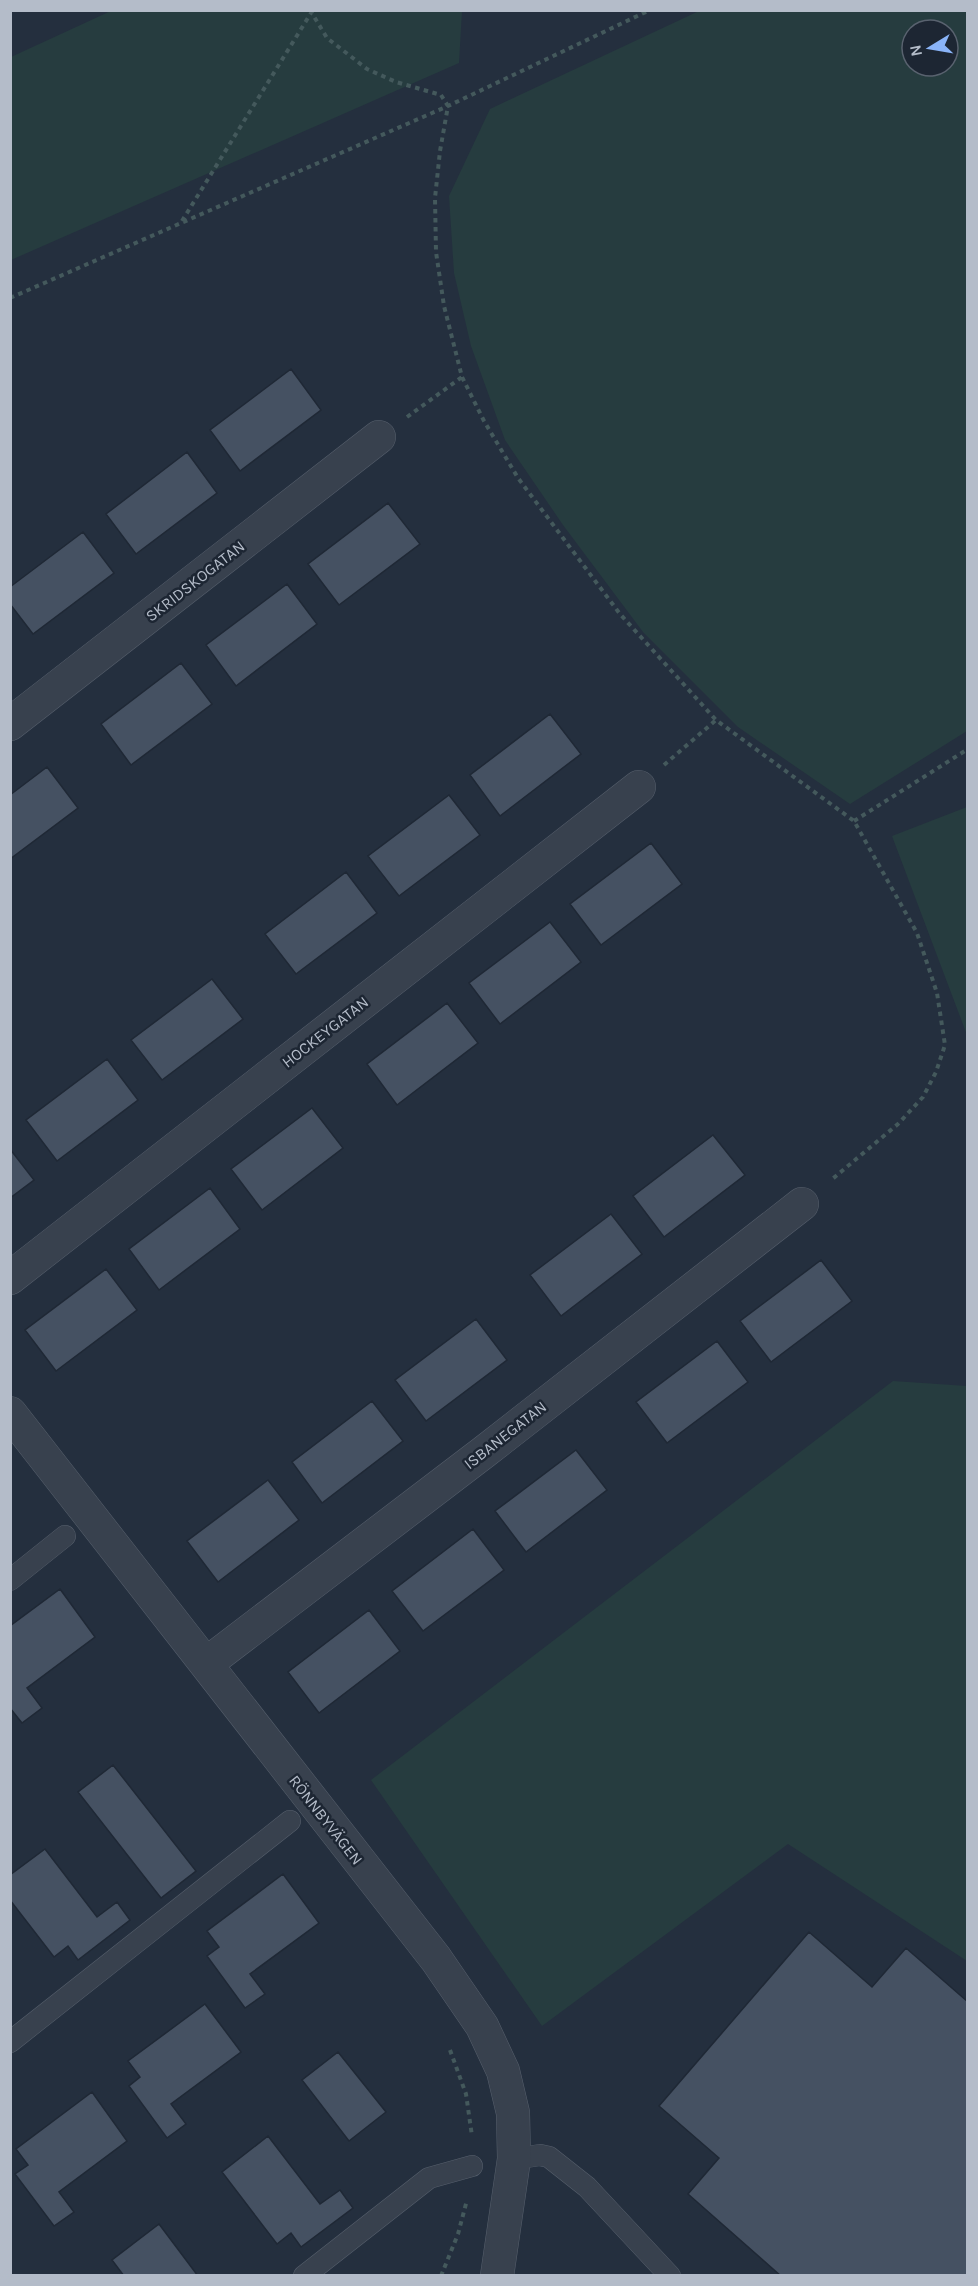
<svg xmlns="http://www.w3.org/2000/svg" width="978" height="2286" viewBox="0 0 978 2286" font-family="Karla,sans-serif">
	<style>
		.green { fill: #263c3f; fill-rule: evenodd }
		.building { fill: #455162; stroke: #1f2835; stroke-width: 1.5 }
		.lines { fill: none; stroke-linecap: round; stroke-linejoin: round }
		.service-casing { stroke: #565f6c; stroke-width: 22 }
		.minor-casing { stroke: #565f6c; stroke-width: 34 }
		.path { stroke: #44595c; stroke-width: 4; stroke-dasharray: 4.5 4.5; stroke-linecap: butt }
		.service { stroke: #38414e; stroke-width: 21 }
		.minor { stroke: #38414e; stroke-width: 33 }
		.labels { text-anchor: middle; dominant-baseline: central; stroke-width: 5; stroke-linejoin: round; paint-order: stroke }
		.street-label { font-size: 16px; fill: #b4bcc9; stroke: #1d2633 }
	</style>
	<rect width="100%" height="100%" fill="#242f3e"/>
	<!-- green -->
	<path class="green" d="M113 10 462 11 459 63 11 260V57Z
		M699 11H967V731L850 804 738 727 643 632 563 525 505 440 471 346 454 273 449 196 490 109ZM912 30H948V66H912Z
		M967 807V1035L892 836Z
		M893 1381 967 1386V1961L788 1844 542 2026 371 1780Z"/>
	<!-- building -->
	<path class="building" d="M291 369 321 410 240 471 210 430Z
		M187 452 217 493 136 554 106 514Z
		M388 503 420 544 339 605 308 564Z
		M83 532 114 573 33 634 10 604V587Z
		M287 584 317 624 236 686 206 645Z
		M181 663 212 704 131 765 101 724Z
		M550 714 581 754 500 816 470 775Z
		M47 767 78 808 10 859V795Z
		M449 795 480 835 399 896 368 856Z
		M651 843 682 884 601 945 570 904Z
		M346 872 377 913 296 974 265 934Z
		M550 922 581 962 500 1024 469 983Z
		M212 979 243 1019 162 1080 131 1040Z
		M447 1003 478 1043 397 1105 367 1064Z
		M107 1059 138 1100 57 1161 26 1120Z
		M312 1108 343 1148 262 1210 231 1169Z
		M713 1135 745 1175 664 1237 633 1196Z
		M10 1149 34 1180 10 1198Z
		M210 1188 240 1229 159 1290 129 1249Z
		M611 1214 642 1254 561 1316 530 1275Z
		M821 1260 852 1301 771 1362 740 1321Z
		M106 1269 137 1310 56 1371 25 1330Z
		M476 1319 507 1360 426 1421 395 1380Z
		M717 1341 748 1382 667 1443 636 1402Z
		M372 1401 403 1441 322 1503 292 1462Z
		M576 1450 607 1490 526 1552 495 1511Z
		M268 1480 299 1520 218 1582 187 1541Z
		M473 1529 504 1570 423 1631 392 1591Z
		M60 1589 95 1637 27 1688 42 1708 22 1723 10 1708V1626Z
		M369 1610 400 1651 319 1713 288 1672Z
		M113 1765 196 1871 161 1898 78 1792Z
		M45 1849 97 1917 117 1902 130 1920 78 1960 68 1946 54 1957 10 1900V1875Z
		M283 1874 319 1923 250 1974 265 1994 245 2008 207 1956 219 1947 207 1931Z
		M809 1932 872 1987 906 1948 968 2002V2276H781L688 2194 719 2158 659 2106Z
		M205 2004 241 2052 171 2104 186 2124 167 2138 129 2086 140 2077 128 2061Z
		M338 2052 386 2112 349 2141 302 2080Z
		M92 2092 127 2141 59 2192 74 2212 54 2226 15 2174 28 2165 16 2149Z
		M268 2136 320 2204 340 2190 353 2208 301 2247 291 2233 277 2244 222 2172Z
		M159 2224 198 2276H124L112 2260Z"/>
	<g class="lines">
		<defs>
			<path id="service" d="M10 1580 65 1536
				M10 2042 290 1821
				M514 2159 540 2155 549 2157 587 2187 670 2276
				M304 2276 429 2178 472 2166"/>
			<path id="minor" d="M10 724 379 437
				M10 1278 639 787
				M10 1413 436 1959 482 2026 503 2071 513 2113 514 2159 497 2276
				M206 1664 484 1452 802 1204"/>
		</defs>
		<!-- service casing -->
		<use href="#service" class="service-casing"/>
		<!-- minor casing -->
		<use href="#minor" class="minor-casing"/>
		<!-- path -->
		<path class="path" d="M310 10 327 38 367 69 396 82 441 95 448 106 440 151 435 198 436 252 444 306 462 377 484 421 518 478 620 614 716 720 854 821 917 933 937 993 945 1045 936 1072 923 1097 898 1124 830 1181
			M182 221 311 13
			M10 298 448 106 650 10
			M407 417 462 377
			M664 765 716 720
			M854 821 968 749
			M450 2050 466 2094 472 2136
			M441 2276 458 2234 467 2200"/>
		<!-- service -->
		<use href="#service" class="service"/>
		<!-- minor -->
		<use href="#minor" class="minor"/>
	</g>
	<g class="labels">
		<!-- street labels -->
		<g class="street-label">
			<text transform="translate(195 581) rotate(-38)">SKRIDSKOGATAN</text>
			<text transform="translate(325 1032) rotate(-38)">HOCKEYGATAN</text>
			<text transform="translate(505 1435) rotate(-38)">ISBANEGATAN</text>
			<text transform="translate(326 1820) rotate(52)">RÖNNBYVÄGEN</text>
		</g>
	</g>
	<!-- border -->
	<rect width="978" height="2286" fill="none" stroke="#b4bcc9" stroke-width="24"/>
	<!-- north arrow -->
	<g transform="translate(930 48) rotate(259)"><circle r="28" fill="#1d2633" stroke="#59626f" stroke-width="1.5"/>
	<path d="M0-4.5L10 22L0 15L-10 22Z" fill="#8ab4f8"/>
	<text y="-9" font-size="16" font-weight="bold" text-anchor="middle" fill="#b4bcc9">N</text>
	</g>
</svg>
